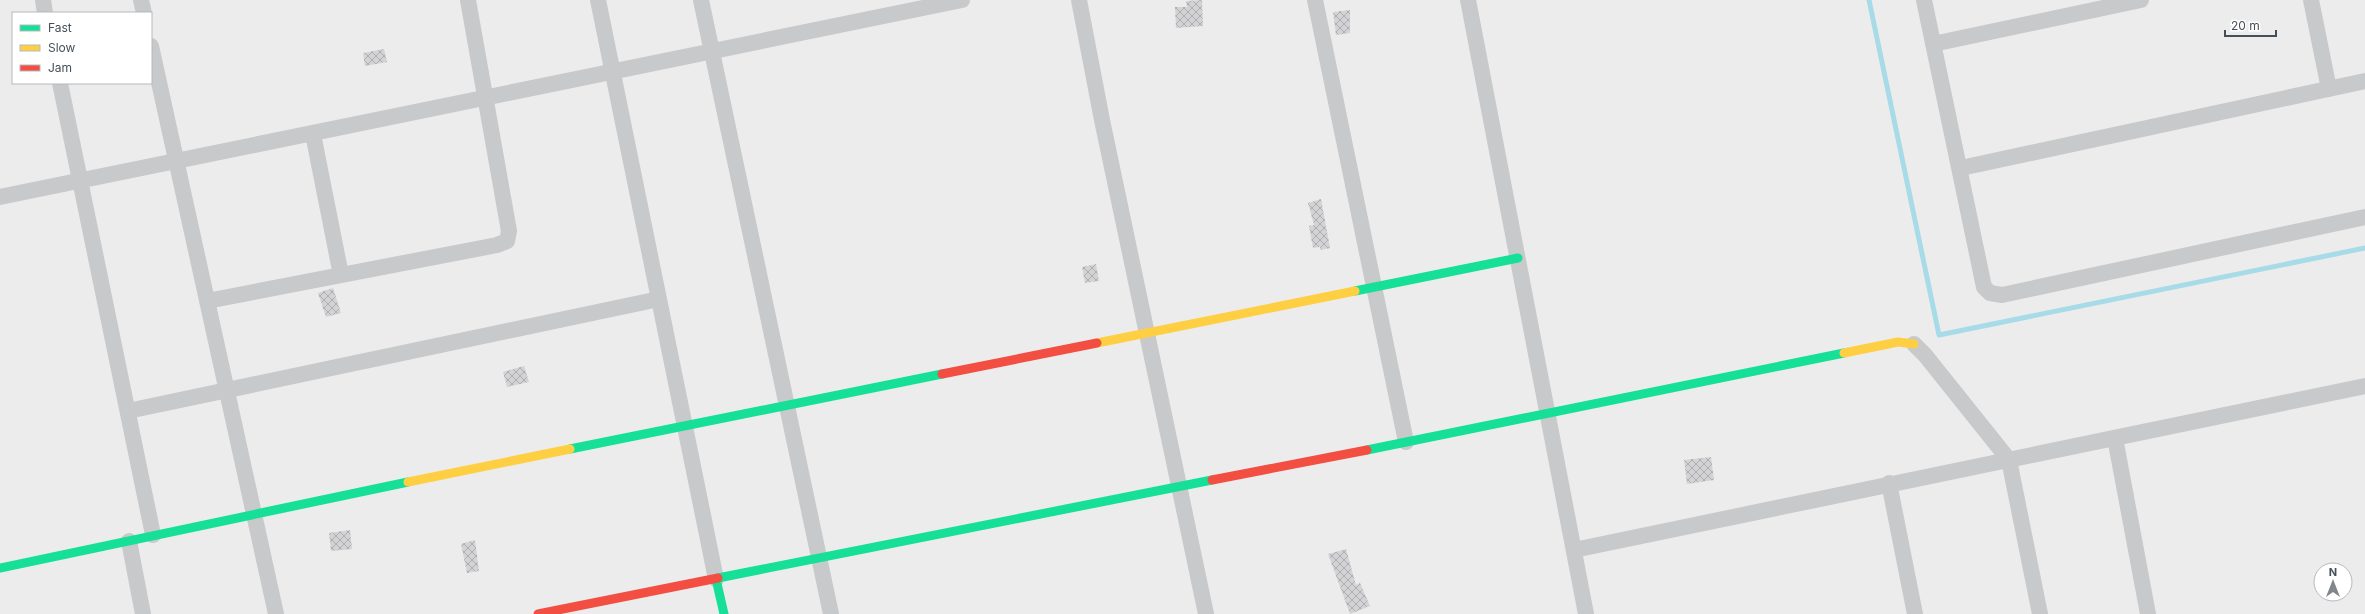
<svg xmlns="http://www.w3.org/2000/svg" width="2365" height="614" viewBox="0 0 2365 614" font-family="Inter,sans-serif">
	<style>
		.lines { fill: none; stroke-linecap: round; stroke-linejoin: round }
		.stream { stroke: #a7dbe8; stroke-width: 5 }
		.building { fill: url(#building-cross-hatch) }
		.street { stroke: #c7c9cb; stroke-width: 16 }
		.fast { stroke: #16e098; stroke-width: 9 }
		.slow { stroke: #ffcf43; stroke-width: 9 }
		.jam { stroke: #f24e42; stroke-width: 9 }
	</style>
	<defs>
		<pattern id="building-cross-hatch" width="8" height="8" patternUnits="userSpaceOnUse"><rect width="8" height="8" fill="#d3d3d5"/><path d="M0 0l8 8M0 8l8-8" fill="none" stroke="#adaeb0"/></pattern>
	</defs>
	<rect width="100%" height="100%" fill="#edecec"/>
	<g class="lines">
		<!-- stream -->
		<path class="stream" d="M1869 0 1939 335 2365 248"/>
	</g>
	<!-- building -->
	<path class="building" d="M1202 0 1203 26 1176 28 1175 7H1187L1186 1Z
		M1350 10V33L1336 35 1333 12Z
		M384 49 387 62 365 66 363 53Z
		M1321 199 1330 248 1321 250 1320 247 1313 248 1309 226 1314 225 1308 203Z
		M1096 264 1099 281 1085 283 1082 267Z
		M333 288 341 313 326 317 318 293Z
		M524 366 529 382 507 387 503 372Z
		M1711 457 1714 480 1687 484 1684 460Z
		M350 530 352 549 331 551 329 533Z
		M475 540 479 571 467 573 461 544Z
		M1346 549 1356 585 1360 583 1370 606 1350 614 1328 554Z"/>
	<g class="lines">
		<!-- street -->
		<path class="street" d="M43 0 45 13
			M141 0 144 13
			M598 0 716 579
			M701 0 831 614
			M1079 0 1102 120 1206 614
			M1315 0 1406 442
			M1468 0 1586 614
			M1924 0 1984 287 1990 293 2002 295 2365 217
			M2311 0 2329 89
			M1933 44 2141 0
			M151 46 276 614
			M60 83 153 535
			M313 134 341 275
			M1961 168 2365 81
			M0 197 962 0
			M207 301 497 245 507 241 509 231 468 0
			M1914 344 1925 355 2009 460 2040 614
			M128 411 659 299
			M2115 438 2148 614
			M1889 483 1915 614
			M129 541 143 614
			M1574 550 2365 386"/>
		<!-- fast -->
		<path class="fast" d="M1355 291 1518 258
			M570 449 942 374
			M1367 450 1844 353
			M0 568 408 482
			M718 578 1212 480
			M716 579 724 614"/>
		<!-- slow -->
		<path class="slow" d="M1097 343 1355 291
			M1844 353 1898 342 1914 344
			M408 482 570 449"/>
		<!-- jam -->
		<path class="jam" d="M942 374 1097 343
			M1212 480 1367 450
			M538 614 718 578"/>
	</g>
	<!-- legend -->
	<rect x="12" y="12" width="140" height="72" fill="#ffffff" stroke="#b5b9bc"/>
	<rect x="20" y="25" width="20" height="6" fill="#16e098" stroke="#b5b9bc"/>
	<text x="48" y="32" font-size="12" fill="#454f58">Fast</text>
	<rect x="20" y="45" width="20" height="6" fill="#ffcf43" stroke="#b5b9bc"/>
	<text x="48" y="52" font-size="12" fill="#454f58">Slow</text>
	<rect x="20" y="65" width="20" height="6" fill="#f24e42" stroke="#b5b9bc"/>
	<text x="48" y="72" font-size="12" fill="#454f58">Jam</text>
	<!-- north arrow -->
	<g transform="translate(2333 582)"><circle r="19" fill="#ffffff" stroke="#b5b9bc"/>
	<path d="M0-3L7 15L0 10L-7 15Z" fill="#80868c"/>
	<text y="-6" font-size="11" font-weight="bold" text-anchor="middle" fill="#454f58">N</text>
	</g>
	<!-- scale -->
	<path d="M2225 30v6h51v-6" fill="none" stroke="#454f58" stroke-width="2"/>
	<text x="2231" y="30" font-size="12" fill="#454f58" stroke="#ffffff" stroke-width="3" paint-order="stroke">20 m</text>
</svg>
